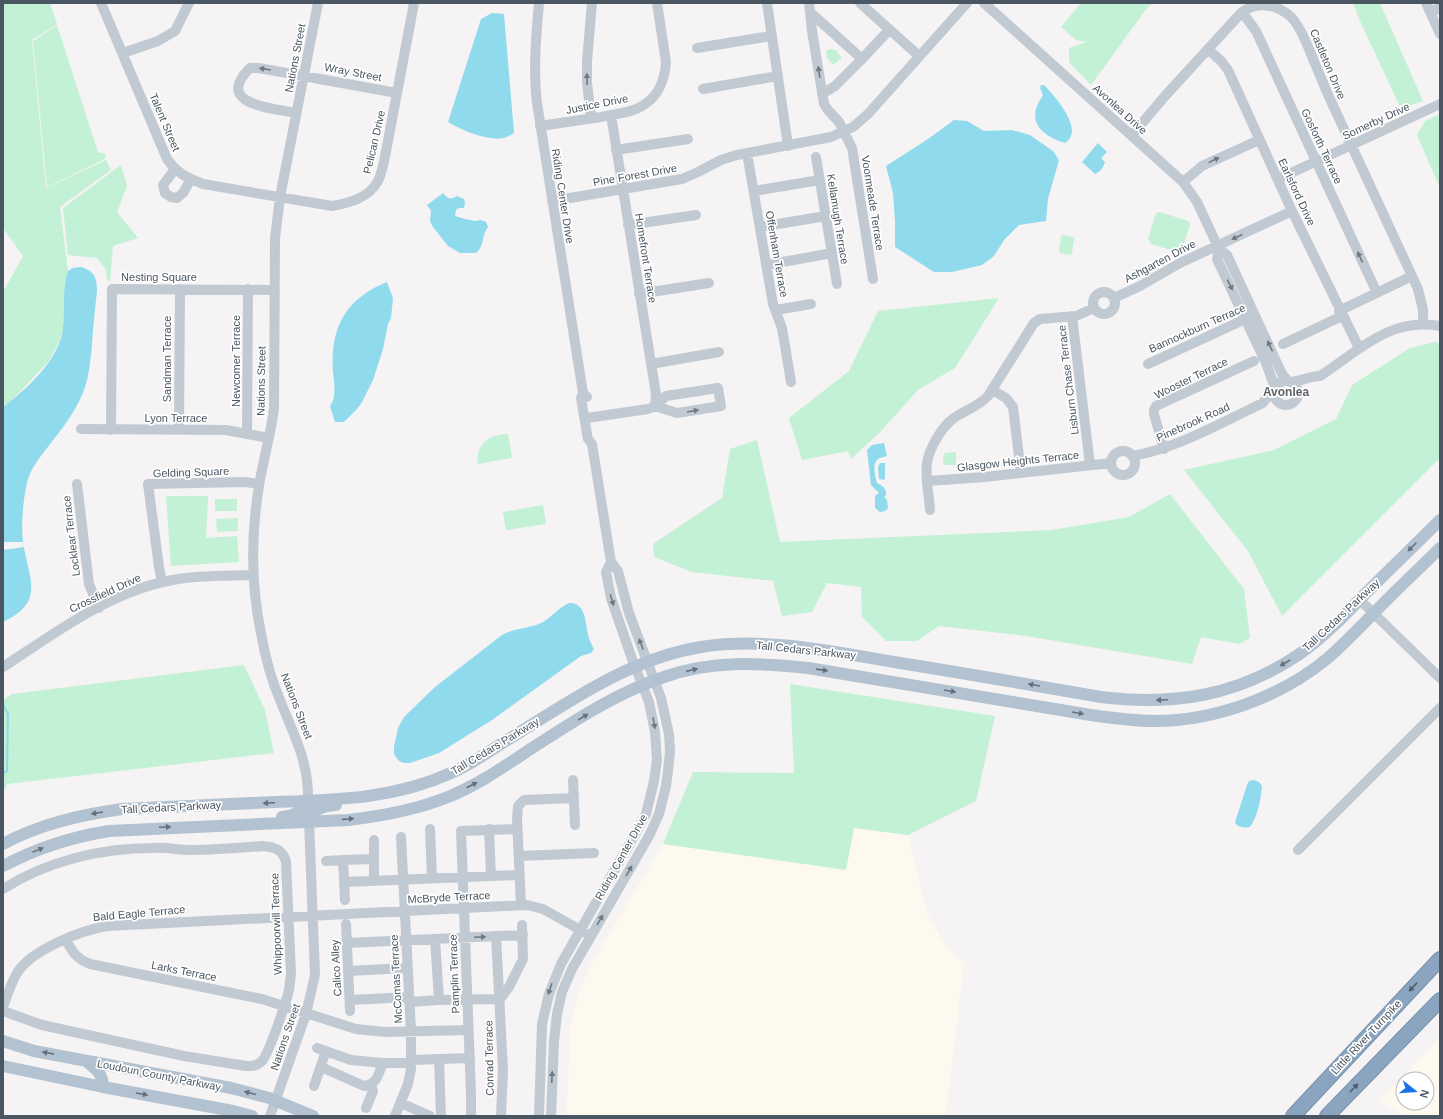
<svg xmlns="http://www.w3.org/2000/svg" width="1443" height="1119" viewBox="0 0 1443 1119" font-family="Arial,sans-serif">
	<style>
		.commercial { fill: #fdf9ef; fill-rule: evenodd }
		.green { fill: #c3f1d5 }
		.water { fill: #90daee }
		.pier { fill: #f5f3f3 }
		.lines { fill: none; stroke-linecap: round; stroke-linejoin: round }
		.stream { stroke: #90daee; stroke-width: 2 }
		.highway-casing { stroke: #7690ad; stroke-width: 16 }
		.minor { stroke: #c1cad2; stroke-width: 10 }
		.major { stroke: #b3c2d1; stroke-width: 12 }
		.highway { stroke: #8ba5c1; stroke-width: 14 }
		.oneway { fill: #6e7983 }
		.oneway2 { fill: #64717d }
		.oneway3 { fill: #505e6b }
		.labels { text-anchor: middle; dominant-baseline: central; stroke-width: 3.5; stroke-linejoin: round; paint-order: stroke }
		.street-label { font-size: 11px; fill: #4a5661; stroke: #fff }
		.neighbourhood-label { font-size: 12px; font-weight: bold; fill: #5f6368; stroke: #fff }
	</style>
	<rect width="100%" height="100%" fill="#f5f3f3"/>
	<!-- commercial -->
	<path class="commercial" d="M854 828 908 835 926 911 946 947 964 963 946 1116H566L571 1021 578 994 592 962 663 844 846 869Z
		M1440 1038V1116H1408L1379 1102ZM1403 1079H1427V1103H1403Z"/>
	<!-- green -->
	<path class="green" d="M3 3H50L57 24 32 40 46 188 106 160 111 170 60 207 68 271 65 283 63 330 58 344 49 361 14 398 3 407V292L23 256 3 228Z
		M1081 3H1153L1147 8 1091 85 1069 62V48L1086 42 1076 40 1061 27Z
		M1353 3H1380L1423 101 1401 109 1360 21Z
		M57 25 98 152 106 154 105 159 47 187 33 41Z
		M830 49 836 50 842 58 833 65 827 58 826 51Z
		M1440 114V131L1439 136 1440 138V188L1417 135 1425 121Z
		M121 165 127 186 117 212 138 238 113 246 110 281 107 280 106 270 97 258 68 255 63 208Z
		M1160 212 1188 221 1190 225 1182 249 1177 252 1151 244 1148 239 1156 213Z
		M1063 235 1073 237 1074 239 1072 254 1070 255 1060 253 1059 251 1061 236Z
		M999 298 955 368 918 390 880 432 851 459 848 451 802 460 789 418 849 371 878 311Z
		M1435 342 1440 344V458L1282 616 1248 551 1184 470 1274 450 1336 419 1352 385 1410 348Z
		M508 434 512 458 478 464C475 454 482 440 492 437 497 435 503 434 508 434Z
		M757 440 780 542 1051 530 1129 517 1170 494 1244 589 1250 638 1239 644 1201 637 1192 664 1026 636 939 626 917 641H886L862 617 861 587 827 583 812 612 782 616 773 581 692 572 654 557 653 544 722 498 730 449Z
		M956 452V465H943V458L945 453Z
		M166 496H208L206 538 237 536 239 562 171 566Z
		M215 499H237V511H215Z
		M543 505 546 524 506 530 503 512Z
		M238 518V531L217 532 216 519Z
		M244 665 265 710 274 753 7 784 3 793V700L12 694Z
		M790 684 995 716 976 801 908 835 854 828 846 870 663 844 693 772 794 773Z"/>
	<!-- water -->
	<path class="water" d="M492 13 504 14 514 133C511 135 506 138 503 138 487 141 461 130 448 122L481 19Z
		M1041 85H1044C1054 95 1077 122 1071 136 1070 139 1067 141 1065 143 1049 138 1031 128 1036 109 1037 104 1041 99 1043 95L1040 88Z
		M954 120 967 121 984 131 1012 130 1030 135 1053 151 1059 160 1048 199 1046 221 1019 225 1004 240 994 256 982 265 952 272H934L895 247V222L893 193 886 166 928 139Z
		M1098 143 1107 152 1101 158 1105 162C1103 168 1101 171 1095 174L1082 162Z
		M443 193C448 199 450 200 457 196L464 199 465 203 464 208H459L456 210 455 216 465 219 475 221 481 220 486 222 488 227C481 236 485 245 476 253H460L448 246 433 227 430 221 431 211 427 205Z
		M81 267C94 271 97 277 97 291 95 309 93 327 92 345 90 362 89 380 82 395 75 411 65 425 54 439 45 451 33 464 28 479 26 486 25 493 24 500 22 516 21 532 24 548 31 583 43 603 3 622V407C26 390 60 359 63 328 65 309 62 289 68 271L73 268Z
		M387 282 393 298 391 318 388 324 383 349 373 380 362 402 357 409 345 421 342 422H335L330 406C337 397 334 383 333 372 330 328 345 299 387 282Z
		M884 443 887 456C885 457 882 457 880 458 871 462 875 476 877 483 883 486 886 488 886 495L884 497 887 500 888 508 885 511 880 512 875 508V496L879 493 871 485 867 450 872 445Z
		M880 463H885V478L884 480 879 479 878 467Z
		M569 603C587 602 585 625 589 638 590 642 592 645 594 649L591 653 581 656 492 720 439 753 410 763H404L399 761 394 754V747L398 728 404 717 435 687 502 635C514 628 528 629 541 623 551 618 558 608 569 603Z
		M1254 780 1259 782 1262 786C1261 798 1258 816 1250 827 1245 828 1239 828 1235 823L1236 819 1247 785 1249 781Z"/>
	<!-- pier -->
	<path class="pier" d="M3 542H23L24 547 3 550Z"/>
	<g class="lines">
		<!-- stream -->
		<path class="stream" d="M3 705 8 714 7 771 3 773"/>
		<defs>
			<path id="highway" d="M1293 1116 1440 959
				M1327 1116 1440 1000"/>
		</defs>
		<!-- highway casing -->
		<use href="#highway" class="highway-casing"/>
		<!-- minor -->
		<path class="minor" d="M101 3 167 159C178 174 186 177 203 184L332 206C349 203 369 198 378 181 381 175 382 168 384 162L414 3
			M539 3C536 37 533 70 537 103L583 393 587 397
			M767 3 788 146
			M809 3 812 31 824 104 828 110 839 122 852 148 873 279
			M860 3 919 56
			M984 3 1183 182 1197 202 1219 249 1227 255 1282 374 1288 381
			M1426 3 1440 34
			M810 12 862 59
			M1242 12 1256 31 1377 293
			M1430 12 1440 8
			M697 48 771 36
			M1208 49 1222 62 1228 70 1292 211 1359 348
			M123 53 158 41 175 31 189 3
			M703 89 778 76
			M822 94 835 86 862 59 889 30
			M296 113C273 108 213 105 250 68H259L397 93
			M611 115 656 394 655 406
			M591 118 587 83V61L592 3
			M540 126C561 123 581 120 601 117 615 114 633 113 645 104 659 95 665 78 666 62L657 3
			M1132 135 1165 96 1242 12C1258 1 1277 4 1291 17 1300 26 1304 38 1309 49 1316 66 1323 83 1330 99 1359 163 1389 226 1418 289L1423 310V324
			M616 150 688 139
			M747 153 773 304 782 328 791 382
			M816 157 837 284
			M175 169 163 185 165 193 171 197 177 198 183 193 191 179
			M1278 179 1440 104
			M1183 182 1202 166 1259 140
			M754 191 820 180
			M552 201 682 179 698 172 721 160 737 155 831 137 853 127 868 114 967 3
			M628 225 696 215
			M760 227 826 216
			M1219 249 1217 259 1266 363 1275 388
			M766 265 832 253
			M1093 303a11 11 0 1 1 22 0a11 11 0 1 1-22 0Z
			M639 294 709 283
			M1114 298 1140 286 1180 263 1292 211
			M776 310 811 304
			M1339 311 1412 276
			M1072 316 1090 465
			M1283 344 1342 316
			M651 364 719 352
			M1148 364 1252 316
			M1274 393a12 12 0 1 1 24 0a12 12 0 1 1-24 0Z
			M1291 382C1302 381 1310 376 1320 376 1359 351 1389 317 1440 326
			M992 390 1006 398 1013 407 1021 473
			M587 418 648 409 655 406 666 396 718 388 721 406 677 413 655 406
			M81 429 226 430 269 438
			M111 430 112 289 275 290
			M179 430 180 289
			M247 433 248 289
			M1164 449 1154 414V410L1156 406 1254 361
			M1111 463a12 12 0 1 1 24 0a12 12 0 1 1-24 0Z
			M1132 456C1178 448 1220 423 1263 403L1264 401 1274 391
			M928 481 985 477 1111 463
			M77 484 89 584 99 608
			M930 510C929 496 925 476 927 463 929 449 942 426 954 418 965 410 978 407 988 396L1034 323 1040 319 1076 316 1094 308
			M162 582 159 567 148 484 245 482 259 484
			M1360 600 1440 678
			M3 667C52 635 105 595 163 582 192 575 224 576 253 575
			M573 780 575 825
			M308 801C309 761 294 736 280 700 271 679 265 656 261 633 251 585 251 534 259 486 263 460 271 434 274 408L275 238 280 197 318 3
			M430 829 432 878
			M489 829 491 876
			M374 840V881
			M1298 850 1440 708
			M519 856 594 853
			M343 860 374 859
			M326 861 343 860 345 900
			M345 882 519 875
			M3 889C47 861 101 848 153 848 166 847 178 850 190 850 214 850 239 848 263 846 275 847 283 850 286 862L291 974C290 979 290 985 289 990 286 1002 269 1055 261 1062 257 1066 251 1066 246 1066L184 1056 42 1025 3 1011
			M521 905 517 819 518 806 524 800 574 798
			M346 924 350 1011
			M496 936 503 1070 501 1116
			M66 939C71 951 77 959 90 964L262 999 356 1029 385 1032 468 1030
			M435 939 439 1000
			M347 943 523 935
			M348 971 407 968
			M350 1000 409 997
			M409 1002 439 1000 500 999 509 987 523 959 522 925
			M3 1007C7 996 11 983 17 973 31 950 82 930 107 926L527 905 543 909 591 936
			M317 1048 351 1060 383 1063
			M439 1059 441 1116
			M411 1060 470 1058
			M321 1067 364 1086C378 1084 378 1074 383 1063H411
			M314 1086 326 1051
			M401 1103 430 1116
			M366 1108 373 1091 371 1085
			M270 1116 306 1014 315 975 309 821
			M395 1116 408 1084 411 1069V1031L401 837
			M471 1116V1094L461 831 517 829
			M539 1116 542 1024 549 994 561 964 638 829 646 814 654 781 657 760 655 732 649 702 632 659 611 598 606 572 611 562
			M551 1116 554 1041 557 1014 562 992 572 969 649 836 659 814 666 786 668 771 670 751 669 734 661 698 629 613 618 571 611 562 592 444 588 439 587 434 581 398 583 393"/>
		<!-- major -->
		<path class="major" d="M282 817C293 816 303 812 308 801
			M309 821C310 810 326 805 336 805
			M3 844C40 824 80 815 122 809 173 807 224 804 275 802 336 800 394 799 451 773 470 765 487 753 504 742 566 704 627 659 701 647 765 637 831 651 894 662 963 673 1032 685 1101 697 1173 706 1237 696 1298 655 1323 638 1344 616 1365 594 1390 569 1415 545 1440 520
			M3 866C37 848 71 837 109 831L348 820C382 816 416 810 448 797 478 785 505 766 532 748 574 721 616 693 664 677 711 660 759 663 808 668L1091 715C1112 718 1133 721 1154 721 1215 721 1281 697 1328 658 1344 644 1358 629 1373 614 1395 591 1418 570 1440 548
			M3 1041 34 1051 231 1088 269 1098 313 1116
			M86 1061C96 1069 103 1074 103 1087
			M3 1066 103 1087 233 1111 252 1116"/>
		<!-- highway -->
		<use href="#highway" class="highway"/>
	</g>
	<!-- one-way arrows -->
	<defs><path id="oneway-solid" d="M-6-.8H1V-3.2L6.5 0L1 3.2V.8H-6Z"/></defs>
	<g class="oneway">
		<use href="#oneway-solid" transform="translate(265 69) rotate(-171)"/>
		<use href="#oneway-solid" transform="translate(819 72) rotate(-99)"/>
		<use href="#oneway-solid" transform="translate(587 79) rotate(-92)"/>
		<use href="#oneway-solid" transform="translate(1214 160) rotate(-26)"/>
		<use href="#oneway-solid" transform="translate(1237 237) rotate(155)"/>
		<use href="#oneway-solid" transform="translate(1360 257) rotate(-115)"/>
		<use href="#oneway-solid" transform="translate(1230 285) rotate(64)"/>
		<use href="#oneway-solid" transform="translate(1270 346) rotate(-115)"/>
		<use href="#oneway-solid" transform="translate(693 411) rotate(-10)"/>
		<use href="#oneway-solid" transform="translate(612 600) rotate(74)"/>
		<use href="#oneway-solid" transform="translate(641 644) rotate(-111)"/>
		<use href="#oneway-solid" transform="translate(654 723) rotate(80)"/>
		<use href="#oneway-solid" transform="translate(629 871) rotate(-60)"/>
		<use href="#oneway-solid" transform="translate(600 920) rotate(-60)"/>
		<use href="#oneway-solid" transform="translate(480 937) rotate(-2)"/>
		<use href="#oneway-solid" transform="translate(550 989) rotate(109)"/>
		<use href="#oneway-solid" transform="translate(552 1077) rotate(-88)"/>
	</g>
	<g class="oneway2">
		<use href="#oneway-solid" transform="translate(1412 547) rotate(135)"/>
		<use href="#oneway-solid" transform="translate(1285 663) rotate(150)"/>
		<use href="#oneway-solid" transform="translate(692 670) rotate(-13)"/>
		<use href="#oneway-solid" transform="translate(822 670) rotate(8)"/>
		<use href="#oneway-solid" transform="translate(1034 685) rotate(-170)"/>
		<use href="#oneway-solid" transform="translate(950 691) rotate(10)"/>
		<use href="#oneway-solid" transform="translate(1162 700) rotate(177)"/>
		<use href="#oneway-solid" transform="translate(1078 713) rotate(10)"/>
		<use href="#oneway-solid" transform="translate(583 717) rotate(-31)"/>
		<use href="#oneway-solid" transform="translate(472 785) rotate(-28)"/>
		<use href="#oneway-solid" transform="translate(269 803) rotate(177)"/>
		<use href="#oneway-solid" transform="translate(97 813) rotate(171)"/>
		<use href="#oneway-solid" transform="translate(348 819) rotate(-4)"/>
		<use href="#oneway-solid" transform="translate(165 827) rotate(-3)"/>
		<use href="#oneway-solid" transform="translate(38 850) rotate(-22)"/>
		<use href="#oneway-solid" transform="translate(48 1053) rotate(-169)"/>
		<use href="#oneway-solid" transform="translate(250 1093) rotate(-165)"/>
		<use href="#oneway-solid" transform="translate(142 1094) rotate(10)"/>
	</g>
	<g class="oneway3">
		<use href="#oneway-solid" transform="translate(1413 987) rotate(133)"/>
		<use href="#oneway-solid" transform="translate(1354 1088) rotate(-46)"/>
	</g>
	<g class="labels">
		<!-- street labels -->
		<g class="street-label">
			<text transform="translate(295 58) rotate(-79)">Nations Street</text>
			<text transform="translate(1328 64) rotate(67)">Castleton Drive</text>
			<text transform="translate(353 72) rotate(11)">Wray Street</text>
			<text transform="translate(597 104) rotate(-11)">Justice Drive</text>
			<text transform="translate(1120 109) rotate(42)">Avonlea Drive</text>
			<text transform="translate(1376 121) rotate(-25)">Somerby Drive</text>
			<text transform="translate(165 122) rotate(67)">Talent Street</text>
			<text transform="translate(374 142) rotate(-77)">Pelican Drive</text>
			<text transform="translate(1322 146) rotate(65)">Gosforth Terrace</text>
			<text transform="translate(635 175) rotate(-10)">Pine Forest Drive</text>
			<text transform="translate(1297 192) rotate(65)">Earlsford Drive</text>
			<text transform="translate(563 196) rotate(81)">Riding Center Drive</text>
			<text transform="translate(873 203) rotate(81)">Voormeade Terrace</text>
			<text transform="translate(838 219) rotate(81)">Kellamugh Terrace</text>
			<text transform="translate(777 254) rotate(80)">Offenham Terrace</text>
			<text transform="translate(646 258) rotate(81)">Homefront Terrace</text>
			<text transform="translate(1160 261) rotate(-28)">Ashgarten Drive</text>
			<text x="159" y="277">Nesting Square</text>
			<text transform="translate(1197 328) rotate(-24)">Bannockburn Terrace</text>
			<text transform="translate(167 359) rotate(-90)">Sandman Terrace</text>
			<text transform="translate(236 361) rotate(-90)">Newcomer Terrace</text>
			<text transform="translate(1191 378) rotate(-26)">Wooster Terrace</text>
			<text transform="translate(1068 380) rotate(-97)">Lisburn Chase Terrace</text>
			<text transform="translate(261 381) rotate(-89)">Nations Street</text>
			<text x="176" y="418">Lyon Terrace</text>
			<text transform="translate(1193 422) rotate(-24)">Pinebrook Road</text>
			<text transform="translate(1018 461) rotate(-6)">Glasgow Heights Terrace</text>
			<text transform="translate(191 472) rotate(-2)">Gelding Square</text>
			<text transform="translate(71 536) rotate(-97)">Locklear Terrace</text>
			<text transform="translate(105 593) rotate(-25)">Crossfield Drive</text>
			<text transform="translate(1341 615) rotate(-43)">Tall Cedars Parkway</text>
			<text transform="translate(806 650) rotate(6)">Tall Cedars Parkway</text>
			<text transform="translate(297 706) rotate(69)">Nations Street</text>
			<text transform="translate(495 746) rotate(-31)">Tall Cedars Parkway</text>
			<text transform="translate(171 807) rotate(-3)">Tall Cedars Parkway</text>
			<text transform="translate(621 857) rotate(-61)">Riding Center Drive</text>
			<text transform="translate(449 897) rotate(-3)">McBryde Terrace</text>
			<text transform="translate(139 913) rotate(-5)">Bald Eagle Terrace</text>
			<text transform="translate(276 924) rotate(-92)">Whippoorwill Terrace</text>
			<text transform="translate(336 968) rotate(-93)">Calico Alley</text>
			<text transform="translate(184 971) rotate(11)">Larks Terrace</text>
			<text transform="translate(454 974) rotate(-92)">Pamplin Terrace</text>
			<text transform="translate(396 979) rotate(-93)">McComas Terrace</text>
			<text transform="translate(285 1037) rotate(-71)">Nations Street</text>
			<text transform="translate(1366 1037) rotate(-47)">Little River Turnpike</text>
			<text transform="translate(489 1058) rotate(-91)">Conrad Terrace</text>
			<text transform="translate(159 1075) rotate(11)">Loudoun County Parkway</text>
		</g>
		<!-- neighbourhood labels -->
		<g class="neighbourhood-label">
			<text x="1286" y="392">Avonlea</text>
		</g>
	</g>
	<!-- border -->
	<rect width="1443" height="1119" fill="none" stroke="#4a5661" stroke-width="8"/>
	<!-- north arrow -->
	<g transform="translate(1415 1091) rotate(107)"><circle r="19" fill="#ffffff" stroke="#b7bbc0"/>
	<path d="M0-3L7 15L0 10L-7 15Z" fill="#1a73e8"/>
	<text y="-6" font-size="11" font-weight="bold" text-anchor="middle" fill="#4a5661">N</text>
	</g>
</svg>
